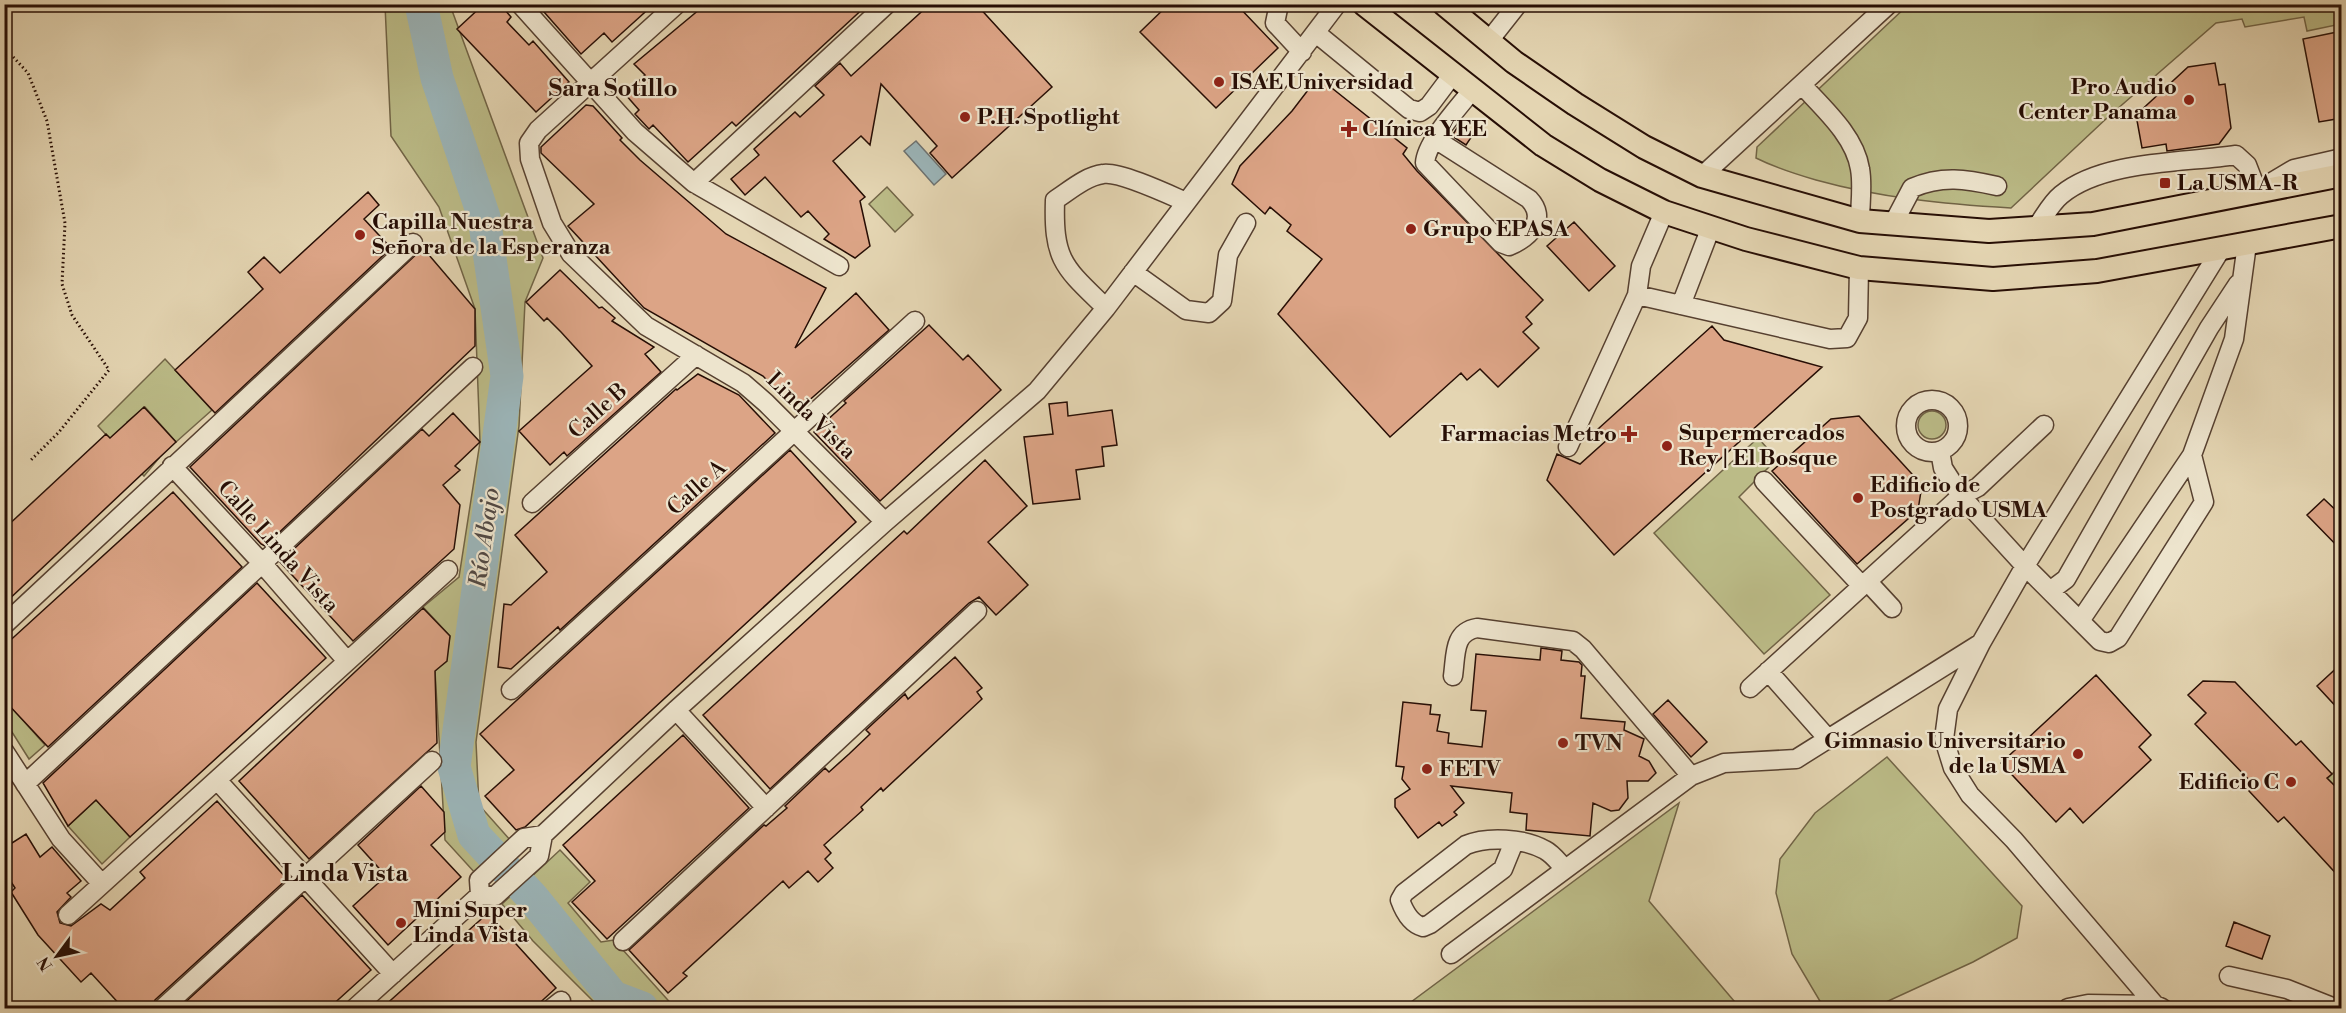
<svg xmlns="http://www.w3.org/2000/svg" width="2346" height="1013" viewBox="0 0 2346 1013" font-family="'Libre Bodoni',serif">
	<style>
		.green { fill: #bbbb87; stroke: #716446; stroke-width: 1.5 }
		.water { fill: #9bb5b9; stroke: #6d7271; stroke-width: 1.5 }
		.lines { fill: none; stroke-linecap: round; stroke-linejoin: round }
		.stream { stroke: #6d7271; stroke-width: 5 }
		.river { stroke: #9bb5b9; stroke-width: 33 }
		.building { fill: #dca486; stroke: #270e05; stroke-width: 1.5 }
		.minor-casing { stroke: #564030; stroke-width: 21 }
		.major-casing { stroke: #270e05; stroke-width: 26 }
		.path { stroke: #270e05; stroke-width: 3; stroke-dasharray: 1.5 3; stroke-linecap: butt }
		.minor { stroke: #ede4cd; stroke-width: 18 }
		.major { stroke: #e4d5b2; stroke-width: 22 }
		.poi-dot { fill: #8f2418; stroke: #ede4cd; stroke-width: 2 }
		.labels { text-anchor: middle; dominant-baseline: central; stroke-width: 4.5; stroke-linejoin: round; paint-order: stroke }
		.poi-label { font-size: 22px; font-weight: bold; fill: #270e05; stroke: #ede4cd; text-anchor: start }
		.street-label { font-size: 22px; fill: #270e05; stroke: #ede4cd }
		.neighbourhood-label { font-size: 24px; font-weight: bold; fill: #270e05; stroke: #ede4cd }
		.water-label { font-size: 24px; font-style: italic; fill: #504844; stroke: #ede4cd }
	</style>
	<rect width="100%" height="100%" fill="#e4d5b2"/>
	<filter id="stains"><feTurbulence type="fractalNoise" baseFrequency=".00333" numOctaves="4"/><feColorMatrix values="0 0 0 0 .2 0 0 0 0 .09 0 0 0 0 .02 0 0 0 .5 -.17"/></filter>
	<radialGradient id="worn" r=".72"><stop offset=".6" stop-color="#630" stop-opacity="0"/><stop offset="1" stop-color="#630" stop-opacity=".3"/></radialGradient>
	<!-- green -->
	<path class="green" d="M385 5H450L543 258 525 302 519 426 476 742 479 805 512 842 476 874 445 840 435 671 446 660 450 636 423 607 459 577 480 442 475 309 439 207 391 136Z
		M1908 5H2341V24L2307 31 2304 17 2245 27 2242 19 2216 23 2108 117 2011 208C1944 204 1881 198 1816 180 1795 174 1776 168 1756 158L1757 147Z
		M887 187 913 215 895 232 869 204Z
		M165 359 212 410 176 442 145 407 127 422 159 458 144 476 98 426Z
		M1918 425a14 14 0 1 1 28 0a14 14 0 1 1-28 0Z
		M1758 438 1777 459 1739 497 1830 595 1764 654 1654 533Z
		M12 708 45 745 29 759 5 721 4 714Z
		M1887 757 2022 906 2017 938 1973 962 1873 1008H1824L1792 954 1776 893 1780 859 1815 813Z
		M2341 765V793L2327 779Z
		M96 800 130 837 102 864 68 826Z
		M1679 803 1649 901 1740 1008H1403Z
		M560 850 590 882 568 903 601 942 614 940 675 1008H600L533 941 502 904Z"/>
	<!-- water -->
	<path class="water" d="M916 141 946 174 934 185 904 151Z"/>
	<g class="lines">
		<!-- stream -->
		<path class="stream" d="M635 1008V1005"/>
		<!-- river -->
		<path class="river" d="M421 4 437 78 484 217 507 376 454 767 474 835 532 897 613 997 642 1008"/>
	</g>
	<!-- building -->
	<path class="building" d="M484 4H500L511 17 507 22 529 45 533 41 569 82 536 112 457 29Z
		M537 4H654L612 42 604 33 581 54Z
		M706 4H868L736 126 732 122 688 162 653 125 649 129 635 114 639 110 625 94 645 75 634 64Z
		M930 4H976L1052 87 952 178 930 153 937 146 881 84 870 145 861 136 833 161 865 197 860 201 870 246 855 258 824 239 829 234 808 211 801 217 765 177 745 195 731 179 759 155 754 149 795 112 800 117 824 95 815 86 840 63 851 76Z
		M1169 4H1236L1278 48 1216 108 1140 32Z
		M2342 31V118L2319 122 2303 39Z
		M2215 63 2219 85 2225 84 2231 128 2219 144 2167 151 2166 144 2142 148 2136 115 2188 67Z
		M1318 77 1407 148 1403 154 1417 171 1543 300 1526 317 1532 324 1523 332 1539 348 1498 387 1480 369 1467 380 1461 373 1390 437 1278 314 1322 259 1287 231 1291 225 1270 207 1265 214 1232 184 1240 166 1292 111Z
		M586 105 593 106 622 138 620 140 640 160 726 234 826 288 795 348 856 293 889 330 797 411 763 376 644 308 568 226 594 204 541 153V147Z
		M1460 123 1474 133 1466 145 1452 136Z
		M368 192 379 205 364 219 391 248 215 413 175 370 263 289 248 272 264 257 280 273Z
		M1574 222 1615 266 1589 291 1547 246Z
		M423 248 475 309V346L265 546 261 544 190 467Z
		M560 270 599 308 602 307 615 318 612 321 654 347 645 354 661 372 567 456 564 452 550 465 519 431 592 366 561 332 547 318 544 321 526 302Z
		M929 325 963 360 968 355 1001 390 880 501 814 432 846 403 844 401Z
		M1712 326 1724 340 1822 367 1614 555 1547 480 1557 454 1580 464 1608 439 1598 429Z
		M698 374 739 395 775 433 560 630 558 627 511 669 498 667 504 604 511 605 547 572 515 535 676 389 677 390Z
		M1067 402 1068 416 1112 410 1117 445 1102 447 1104 466 1076 470 1080 499 1033 504 1024 437 1053 434 1049 404Z
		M144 407 176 442 4 604V529L106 434 110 438Z
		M453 413 480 442 455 466 460 470 443 485 460 505 454 549 353 641 280 562 422 429 429 436Z
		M1859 416 1922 485 1918 510 1857 564 1772 471 1831 419Z
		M790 450 856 522 525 827 516 830 485 796 514 770 480 734Z
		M985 460 1027 506 988 542 1028 585 996 615 979 597 969 603 770 789 703 715 904 531 907 534Z
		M173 492 242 567 48 747 4 700V646Z
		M2324 499 2342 516V551L2307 515Z
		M257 583 326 658 130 837 96 800 68 826 43 783Z
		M423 608 450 636 447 661 435 671 437 743 309 859 239 781Z
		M1541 648 1562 651 1561 660 1579 662 1582 665 1581 676H1585L1581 718 1625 722 1624 730 1644 739 1639 756 1649 761 1656 773 1648 781H1627L1628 798 1619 810 1611 811 1593 803 1590 836 1526 830 1527 814 1510 812 1512 793 1451 786 1464 803 1454 812 1457 815 1442 826 1439 822 1418 838 1395 807V799L1410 789 1402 779 1404 767 1396 766 1403 702 1431 705 1430 714 1440 715 1437 731 1449 733 1448 743 1482 747 1486 711 1471 710 1476 654 1540 660Z
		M955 657 982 688 977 692 982 699 883 791 881 788 861 807 863 810 824 845 831 853 825 859 833 868 818 882 808 871 789 888 783 881 683 973 687 976 668 993 629 950 764 825 766 826 787 808 785 806 825 768 829 772 849 754 870 734 866 730 905 694 908 699Z
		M2342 663V713L2317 686Z
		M2096 675 2151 735 2139 747 2151 760 2083 823 2070 808 2056 822 2001 763Z
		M2203 681 2235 682 2296 745 2301 741 2332 774 2327 778 2342 793V880L2284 817 2278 822 2249 791 2254 785 2195 724 2206 713 2188 695Z
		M1668 700 1707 742 1691 757 1653 714Z
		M683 735 749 808 607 939 572 902 595 881 563 845Z
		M421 786 444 812 445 832 431 845 461 877 388 945 353 906 386 876 358 845Z
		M217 801 287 879 155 1000 152 1008H123L91 973 81 982 38 935 11 892 15 888 4 871V848L26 834 40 857 52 847 81 881 67 893 71 897 57 912 60 923 71 926 101 904 110 910 145 878 140 872Z
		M302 895 371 970 329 1008H179Z
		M488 913 556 988 534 1008H382Z
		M2234 922 2270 936 2262 959 2226 946Z"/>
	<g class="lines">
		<defs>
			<path id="minor" d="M520 4 635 132 694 183 839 266
				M677 4 538 130 529 143 530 159 552 223 571 254 646 326 743 383 766 403 885 522
				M1279 4 1275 23 1302 52
				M1316 33 1409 109 1420 112 1429 106 1453 74
				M1488 42 1518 4
				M1802 85C1823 108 1855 136 1860 169 1863 185 1860 205 1860 221
				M1435 139 1529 199C1548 219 1530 237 1509 246L1501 243 1425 163C1426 142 1459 107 1473 89
				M1702 176 1889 4
				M694 183 887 4
				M1893 224 1912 188C1942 175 1966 179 1997 186
				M2036 228C2044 217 2051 203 2061 195 2103 160 2184 163 2236 155L2247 165 2257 191 2294 169 2342 158
				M1133 272 1186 310 1209 313 1222 301 1228 255 1246 223
				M1637 295 1830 339 1847 338 1858 318 1859 268
				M1681 305 1711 227
				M1106 308C1064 267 1053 261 1055 200 1069 191 1086 176 1103 174 1119 171 1170 195 1186 202
				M1906 426a26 26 0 1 1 52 0a26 26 0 1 1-52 0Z
				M1568 447 1637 295 1641 266 1664 212
				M1940 451 1943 468 1961 496 2025 566 2100 641 2109 643 2118 638 2204 502 2192 455
				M172 466 261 562 347 661
				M1764 481 1862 586
				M532 503 696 355
				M1867 581 1892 608
				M2050 591 2066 579 2209 328 2238 284
				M2080 621 2192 455 2234 339 2247 244
				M4 625 413 243
				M1768 671 1829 740
				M1453 676C1456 655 1453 632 1477 628L1573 641 1583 649 1691 776
				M1750 688 1961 496 1978 487 2044 425
				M511 690 915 321
				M676 710 766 808
				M4 751 61 839 102 884
				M217 780 393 974
				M25 784 473 367
				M1514 842 1503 869 1430 924 1423 927C1411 924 1404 911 1400 900L1404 893 1466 845C1487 836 1524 838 1545 850 1553 854 1559 863 1565 869
				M480 895 479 880 524 838 543 835 676 710 885 522 1037 391 1106 308 1337 4
				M68 915 448 570
				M623 941 977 611
				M1451 954 1691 776 1724 763 1796 759 1981 643
				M2229 976 2287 989 2335 1008
				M163 1008 432 761
				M355 1008 480 895 495 896 539 856 543 835
				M552 1008 561 1001
				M2068 1008 2088 1004 2155 1005
				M2162 1008 2155 1005 2014 840 1970 795 1953 768 1944 739 1948 709 1981 643 2025 566 2221 249"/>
			<path id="major" d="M1364 4 1543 145 1600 180 1664 212 1746 239 1859 268 1993 279 2097 271 2342 226
				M1444 4 1514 62 1575 104 1644 147 1702 176 1860 221 1989 231 2093 224 2342 175"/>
		</defs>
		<!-- minor casing -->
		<use href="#minor" class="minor-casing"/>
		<!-- major casing -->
		<use href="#major" class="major-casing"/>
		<!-- path -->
		<path class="path" d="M4 47 28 73 47 121 65 223 62 284 72 315 109 370 59 432 31 460"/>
		<!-- minor -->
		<use href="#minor" class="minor"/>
		<!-- major -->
		<use href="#major" class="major"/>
	</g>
	<!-- markers -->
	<g class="poi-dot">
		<circle cx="1219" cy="82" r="6"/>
		<circle cx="2189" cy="100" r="6"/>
		<circle cx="965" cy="117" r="6"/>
		<path d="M1346 120h6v6h6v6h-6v6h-6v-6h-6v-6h6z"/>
		<rect x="2159" y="177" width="12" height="12" rx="3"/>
		<circle cx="1411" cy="229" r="6"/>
		<circle cx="360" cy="235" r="6"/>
		<path d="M1626 425h6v6h6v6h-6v6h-6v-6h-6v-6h6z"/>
		<circle cx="1667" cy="446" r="6"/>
		<circle cx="1858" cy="498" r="6"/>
		<circle cx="1563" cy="743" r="6"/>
		<circle cx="2078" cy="754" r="6"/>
		<circle cx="1427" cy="769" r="6"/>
		<circle cx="2291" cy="782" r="6"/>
		<circle cx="401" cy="923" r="6"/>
	</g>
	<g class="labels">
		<!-- poi labels -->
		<g class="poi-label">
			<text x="1231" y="82">ISAE Universidad</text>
			<text x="2177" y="87" text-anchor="end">Pro Audio<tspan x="2177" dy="25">Center Panama</tspan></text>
			<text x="977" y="117">P.H. Spotlight</text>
			<text x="1362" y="129">Clínica YEE</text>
			<text x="2177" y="183">La USMA-R</text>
			<text x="372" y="222">Capilla Nuestra<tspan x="372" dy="25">Señora de la Esperanza</tspan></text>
			<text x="1423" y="229">Grupo EPASA</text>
			<text x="1679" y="433">Supermercados<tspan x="1679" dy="25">Rey | El Bosque</tspan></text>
			<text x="1617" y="434" text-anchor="end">Farmacias Metro</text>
			<text x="1870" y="485">Edificio de<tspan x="1870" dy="25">Postgrado USMA</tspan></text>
			<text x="2066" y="741" text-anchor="end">Gimnasio Universitario<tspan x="2066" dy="25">de la USMA</tspan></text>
			<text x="1575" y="743">TVN</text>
			<text x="1439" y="769">FETV</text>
			<text x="2279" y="782" text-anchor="end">Edificio C</text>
			<text x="413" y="910">Mini Super<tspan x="413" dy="25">Linda Vista</tspan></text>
		</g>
		<!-- street labels -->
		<g class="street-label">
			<text transform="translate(598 411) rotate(-42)">Calle B</text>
			<text transform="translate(811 416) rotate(44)">Linda Vista</text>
			<text transform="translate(697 488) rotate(-42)">Calle A</text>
			<text transform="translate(278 547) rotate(48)">Calle Linda Vista</text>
		</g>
		<!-- neighbourhood labels -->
		<g class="neighbourhood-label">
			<text x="613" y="89">Sara Sotillo</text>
			<text x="345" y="874">Linda Vista</text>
		</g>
		<!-- water labels -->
		<g class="water-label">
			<text transform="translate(485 538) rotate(-82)">Río Abajo</text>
		</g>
	</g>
	<!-- margin -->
	<rect width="2346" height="1013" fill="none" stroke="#e4d5b2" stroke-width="24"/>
	<rect x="6" y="6" width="2334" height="1001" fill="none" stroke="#270e05" stroke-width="3"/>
	<rect x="12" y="12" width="2322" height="989" fill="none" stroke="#270e05" stroke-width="1.5"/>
	<!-- north arrow -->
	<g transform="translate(57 956) rotate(237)" stroke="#ede4cd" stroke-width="4.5" paint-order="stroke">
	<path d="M0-4.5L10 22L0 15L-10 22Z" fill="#270e05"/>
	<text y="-9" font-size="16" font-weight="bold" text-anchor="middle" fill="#270e05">N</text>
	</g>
	<rect width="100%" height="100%" filter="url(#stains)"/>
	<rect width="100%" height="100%" fill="url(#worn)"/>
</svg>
